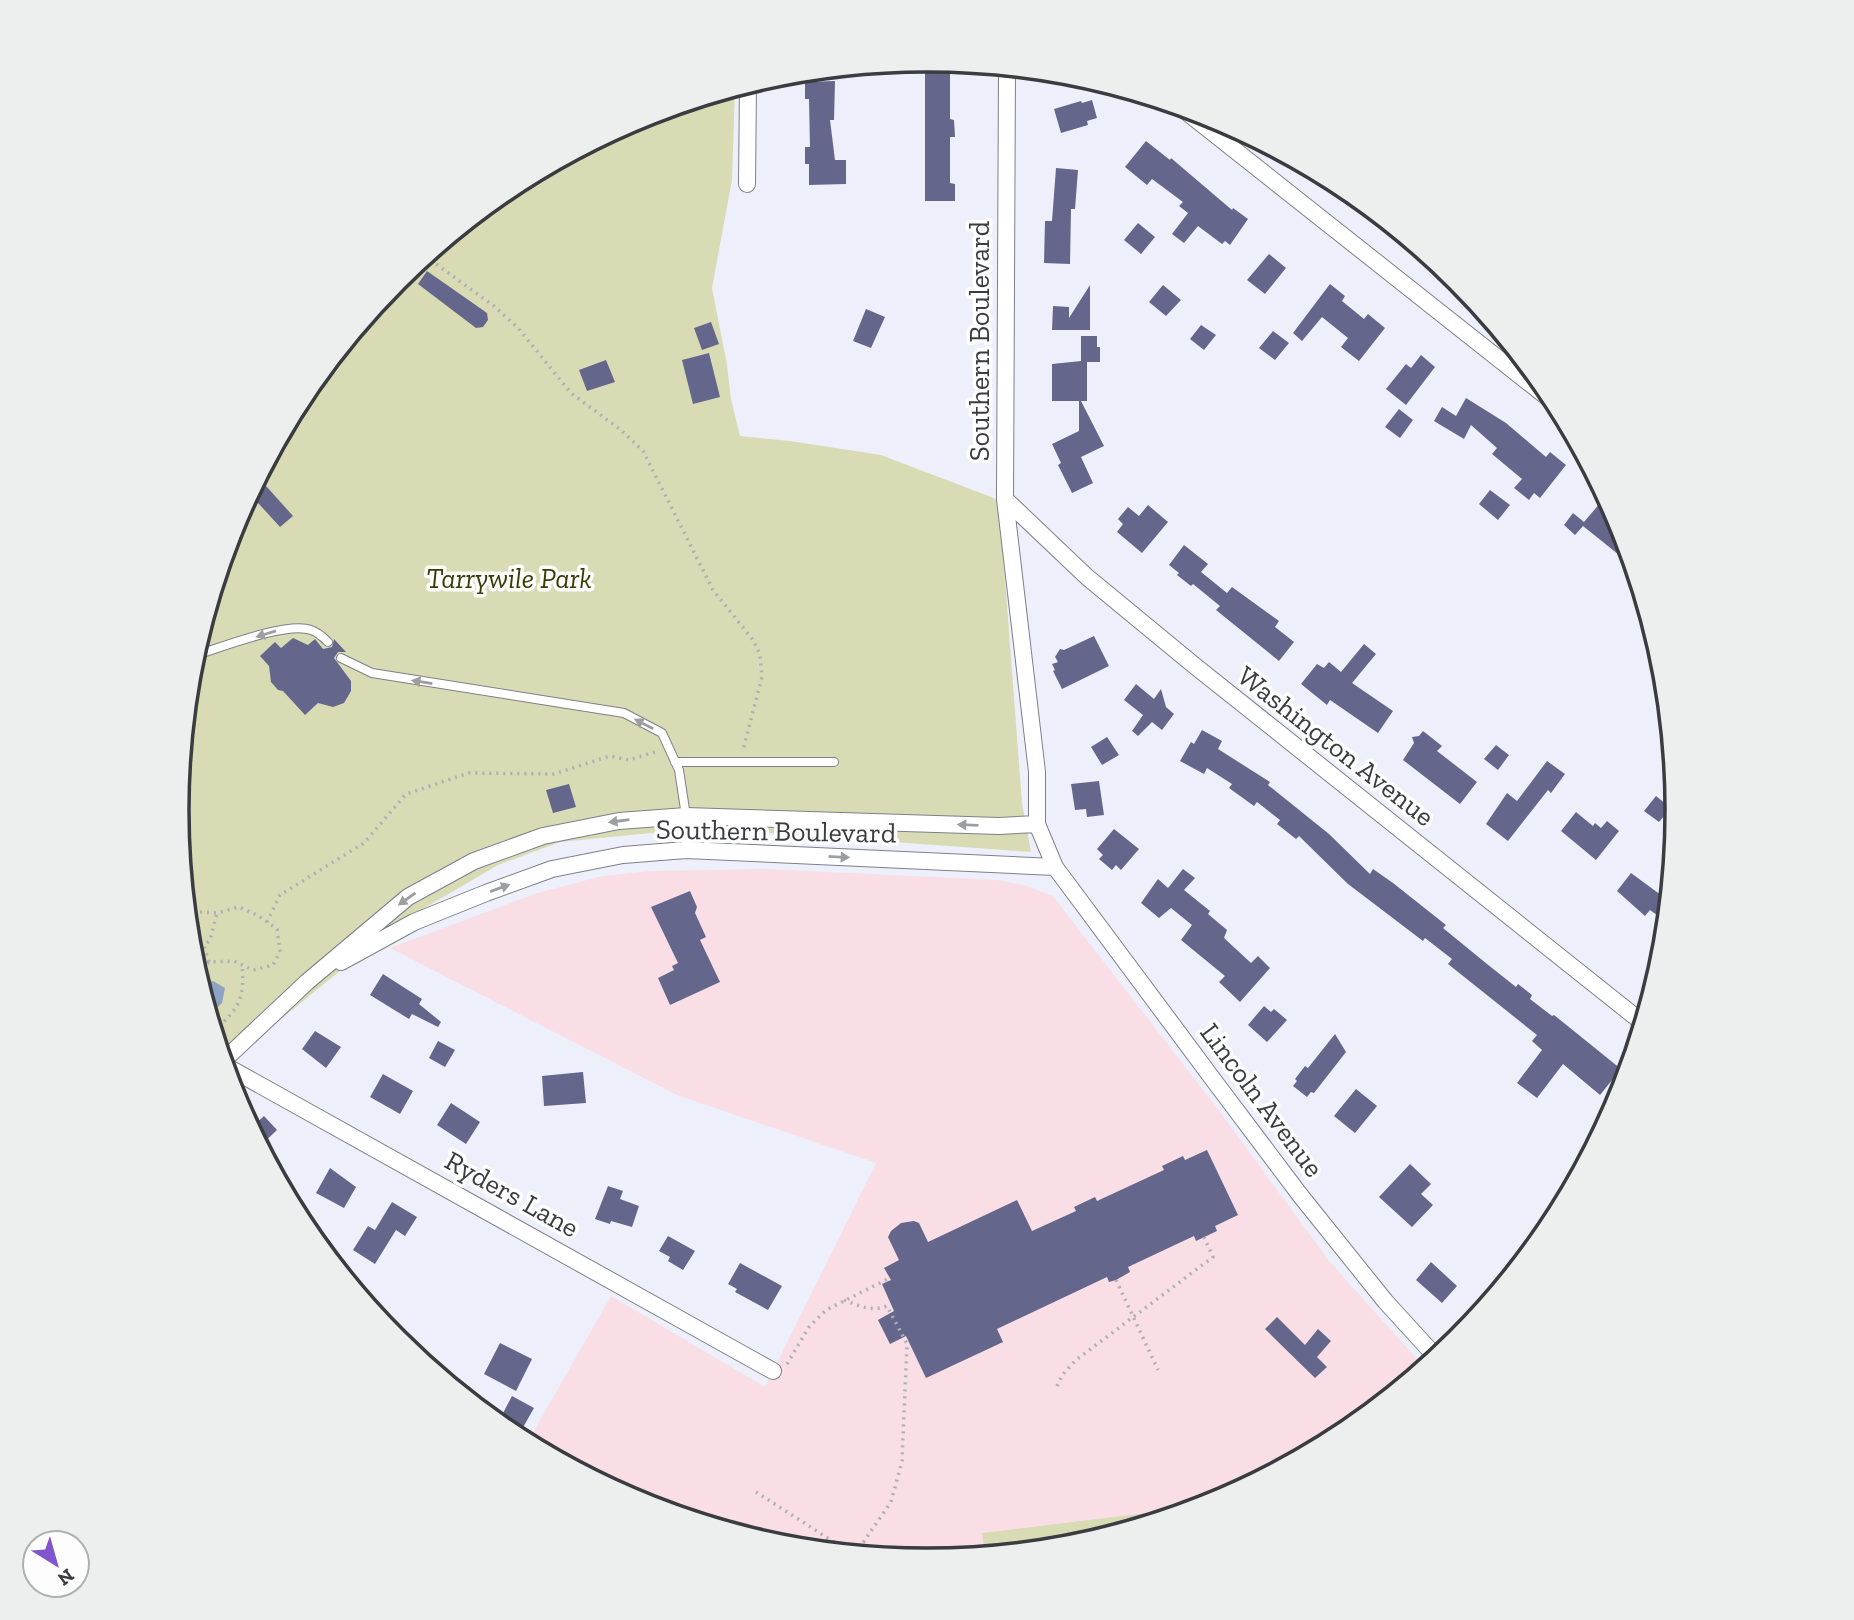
<svg xmlns="http://www.w3.org/2000/svg" width="1854" height="1620" viewBox="0 0 1854 1620" font-family="'Zilla Slab',serif">
	<style>
		.education { fill: #f9dee5 }
		.green { fill: #d8dbb4 }
		.water { fill: #8fa3c7 }
		.building { fill: #64678b }
		.lines { fill: none; stroke-linecap: round; stroke-linejoin: round }
		.lane-casing { stroke: #7d8089; stroke-width: 10 }
		.street-casing { stroke: #7d8089; stroke-width: 18 }
		.path { stroke: #aeb0b8; stroke-width: 3.5; stroke-dasharray: 2 5; stroke-linecap: butt }
		.lane { stroke: #fff; stroke-width: 8 }
		.street { stroke: #fff; stroke-width: 16 }
		.oneway { fill: #9d9ea0 }
		.labels { text-anchor: middle; dominant-baseline: central; stroke-width: 7; stroke-linejoin: round; paint-order: stroke }
		.street-label { font-size: 28px; fill: #3b3c40; stroke: #fdfdfd }
		.park-label { font-size: 28px; font-style: italic; fill: #3a3b05; stroke: #fdfdfd }
		.rim { fill: none; stroke: #3b3c40; stroke-width: 3.5 }
	</style>
	<rect width="100%" height="100%" fill="#edf0fa"/>
	<!-- education -->
	<path class="education" d="M764 869 997 880 1024 885 1053 896 1220 1112 1330 1262 1425 1368 1344 1434 1214 1504 1073 1546 927 1560 780 1546 639 1503 527 1443 611 1296 765 1387 876 1163 677 1095 390 948 534 894 602 876 651 871Z"/>
	<!-- green -->
	<path class="green" d="M735 88 732 180 712 288 727 365 731 399 740 436 790 441 881 455 999 500 1022 803 1031 852 702 828 560 842 498 865 397 924 224 1066 191 956 177 810 191 663 234 522 303 393 397 279 510 186 640 116Z
		M1345 1433 1214 1504 1073 1546 985 1555 982 1533 1172 1510 1216 1493Z"/>
	<!-- water -->
	<path class="water" d="M213 981 225 988 222 1003 209 1016 199 983Z"/>
	<!-- building -->
	<path class="building" d="M925 60 950 62V119L954 120 955 137H950V183L955 184V201H925Z
		M835 81 834 120H830L835 160H846V184L809 185V164H805V147H810L809 99H805V82Z
		M1092 100 1097 118 1087 121 1088 125 1061 133 1054 109 1081 101 1082 103Z
		M1146 141 1170 160 1171 158 1232 210 1233 208 1248 219 1230 245 1225 241 1222 244 1198 226 1184 243 1172 234 1188 213 1179 206 1183 202 1152 179 1147 185 1125 167Z
		M1056 168 1078 170 1075 209H1071L1070 264 1044 263 1045 221H1052Z
		M1138 223 1155 237 1141 254 1124 240Z
		M1269 254 1286 268 1265 294 1247 280Z
		M427 271 487 313 488 320 483 327 476 328 418 284Z
		M1330 284 1345 296 1342 301 1364 319 1368 314 1385 328 1359 361 1341 347 1348 338 1322 317 1302 341 1293 333Z
		M1090 285V330H1052L1053 306 1069 307V318Z
		M1163 285 1181 300 1166 316 1149 302Z
		M866 309 885 317 871 348 853 341Z
		M711 322 719 344 702 350 694 328Z
		M1201 325 1216 335 1204 350 1190 339Z
		M1273 331 1289 343 1275 360 1259 348Z
		M1081 336H1097V347H1100V362H1087V401H1081L1104 446 1081 457 1093 483 1072 493 1058 465 1061 463 1052 444 1079 431V401H1052V364L1081 361Z
		M709 353 720 397 693 404 682 360Z
		M1421 355 1435 367 1406 405 1386 389 1406 364 1411 368Z
		M606 360 615 382 587 391 579 370Z
		M1466 398 1506 423 1546 457 1550 452 1566 465 1540 498 1534 493 1529 500 1514 488 1522 479 1492 454 1497 448 1471 425 1464 439 1434 421 1442 407 1456 416Z
		M1399 409 1413 420 1400 438 1385 427Z
		M258 477 293 516 280 527 249 493Z
		M1490 490 1510 505 1498 520 1479 504Z
		M1607 498 1621 523 1634 567 1583 526 1575 535 1564 525 1573 513 1584 522 1601 502 1603 504Z
		M1148 505 1168 522 1142 553 1117 532 1123 524 1118 519 1128 507 1139 516Z
		M1184 545 1208 564 1201 572 1227 593 1232 587 1279 621 1275 627 1294 642 1279 661 1216 610 1220 606 1193 584 1191 586 1177 575 1179 573 1169 565Z
		M1094 636 1109 666 1062 689 1053 671 1055 670 1052 664 1058 662 1055 657 1060 649 1064 650Z
		M293 638 308 645 315 639 323 649 332 647 334 639 346 652H338L334 658 351 681V691L344 703 333 707 318 703 305 715 283 691 278 690 271 682 269 666 260 656 275 642 281 648Z
		M1364 644 1376 654 1352 683 1393 711 1378 733 1330 700 1327 705 1301 684 1317 664 1324 668 1329 662 1341 672Z
		M1136 684 1154 699 1161 689 1166 707 1174 714 1162 730 1152 722 1138 736 1132 731 1143 715 1124 700Z
		M1202 730 1222 741 1218 749 1270 782 1268 785 1329 834 1370 874 1373 869 1393 883 1446 925 1443 928 1487 964 1516 987 1518 984 1532 995 1530 999 1552 1016 1554 1015 1621 1069 1600 1095 1563 1064 1537 1098 1517 1083 1542 1050 1532 1041 1537 1035 1448 964 1452 959 1425 938 1423 941 1348 884 1299 836 1296 839 1277 824 1280 820 1257 802 1254 806 1229 788 1232 784 1207 768 1204 774 1180 761 1191 742 1194 744Z
		M1423 731 1442 746 1437 751 1477 782 1460 804 1403 760 1414 743 1412 737 1419 736Z
		M1107 737 1119 755 1102 765 1091 747Z
		M1496 745 1509 755 1498 770 1484 759Z
		M1547 761 1565 774 1551 793 1548 790 1508 841 1486 824 1507 793 1517 801Z
		M1099 781 1104 815 1087 817 1086 809 1075 810 1071 784Z
		M569 784 576 807 553 813 546 790Z
		M1656 796 1671 808 1659 822 1644 811Z
		M1576 812 1593 826 1595 823 1601 828 1607 821 1619 831 1596 860 1561 831Z
		M1114 829 1139 849 1121 870 1116 865 1112 870 1099 859 1103 855 1097 849Z
		M1183 869 1195 878 1184 890 1210 911 1208 914 1227 930 1224 938 1251 963 1258 956 1270 968 1240 1002 1219 982 1225 976 1181 940 1192 925 1171 908 1159 918 1141 903 1158 879 1168 888Z
		M1631 873 1669 901 1668 910 1661 918 1650 910 1645 916 1617 891Z
		M690 891 697 907 695 913 706 937 700 940 720 982 670 1005 658 978 674 970 672 966 678 963 651 907Z
		M383 974 422 999 419 1004 441 1022 438 1027 412 1014 409 1019 370 995Z
		M1264 1006 1271 1012 1274 1009 1287 1020 1267 1042 1248 1025Z
		M315 1031 341 1047 326 1068 302 1049Z
		M1335 1034 1346 1052 1314 1093 1311 1092 1307 1097 1293 1086 1297 1081 1295 1079 1305 1066 1308 1068Z
		M438 1041 455 1050 445 1067 429 1058Z
		M583 1072 586 1103 544 1106 542 1076Z
		M383 1074 413 1091 400 1114 370 1097Z
		M1356 1089 1377 1106 1355 1133 1334 1116Z
		M451 1103 480 1122 466 1144 437 1125Z
		M264 1116 277 1130 260 1146 250 1129Z
		M1207 1150 1238 1215 1215 1226 1217 1231 1196 1241 1194 1236 1128 1267 1130 1272 1116 1280 1109 1282 1107 1277 997 1329 1003 1342 926 1378 906 1336 890 1344 878 1320 894 1311 882 1284 891 1280 884 1268 899 1260 888 1237 891 1231 901 1223 914 1221 919 1223 928 1242 1017 1200 1032 1231 1076 1211 1074 1207 1095 1197 1097 1201 1164 1170 1162 1166 1183 1156 1185 1160Z
		M1410 1164 1431 1184 1421 1194 1433 1205 1412 1227 1379 1197Z
		M330 1168 356 1187 344 1208 316 1193Z
		M608 1186 623 1191 620 1199 639 1206 632 1227 611 1221 610 1224 595 1219Z
		M392 1202 417 1217 405 1236 396 1230 375 1264 353 1250 368 1226 375 1230Z
		M668 1236 695 1251 683 1270 668 1261 670 1257 659 1251Z
		M1431 1262 1457 1286 1442 1303 1416 1280Z
		M740 1263 782 1286 768 1310 735 1292 737 1289 728 1284Z
		M1277 1317 1305 1345 1318 1329 1331 1341 1317 1357 1327 1367 1315 1378 1265 1329Z
		M500 1343 532 1359 516 1391 484 1374Z
		M512 1396 534 1408 521 1431 500 1419Z"/>
	<g class="lines">
		<defs>
			<path id="lane" d="M193 656C220 648 287 621 311 630 318 632 323 637 328 642
				M341 658 372 673 624 713 662 733 679 770 686 816V850
				M675 762H834"/>
			<path id="street" d="M1007 67 1005 499 1037 772V824L1055 867 1215 1082 1300 1195 1385 1301 1437 1358
				M1179 106 1557 405
				M747 184 748 84
				M1005 499 1087 577 1195 666 1643 1023
				M341 962 414 922 486 893 552 869 623 855 686 850 1055 867
				M223 1061 307 982 408 897 474 861 543 836 619 821 686 816 999 826 1037 824
				M224 1065 773 1371"/>
		</defs>
		<!-- lane casing -->
		<use href="#lane" class="lane-casing"/>
		<!-- street casing -->
		<use href="#street" class="street-casing"/>
		<!-- path -->
		<path class="path" d="M425 256 494 306 518 328 571 393 621 430 643 451 713 590 753 640 760 655 762 677 743 750
			M224 556 233 567
			M186 911 217 913 239 907 259 916 277 929 280 952 273 965 253 970 234 961 209 962 196 973
			M267 922 280 895 364 843 406 794 469 773 554 774 610 756 629 760 658 751
			M209 962 204 946 210 940 217 913
			M213 1030C239 1011 245 997 242 965
			M1116 1280 1158 1370
			M844 1300C859 1306 872 1312 887 1306L907 1344 902 1461 891 1502 860 1547 853 1553
			M787 1364 809 1327 826 1310 890 1278
			M1057 1386 1063 1374 1076 1360 1213 1257 1204 1237
			M756 1492 851 1553"/>
		<!-- lane -->
		<use href="#lane" class="lane"/>
		<!-- street -->
		<use href="#street" class="street"/>
	</g>
	<!-- one-way arrows -->
	<defs><path id="oneway-solid" d="M-6-.8H1V-3.2L6.5 0L1 3.2V.8H-6Z" transform="scale(1.75)"/></defs>
	<g class="oneway">
		<use href="#oneway-solid" transform="translate(266 634) rotate(163)"/>
		<use href="#oneway-solid" transform="translate(422 682) rotate(-171)"/>
		<use href="#oneway-solid" transform="translate(644 724) rotate(-153)"/>
		<use href="#oneway-solid" transform="translate(619 821) rotate(172)"/>
		<use href="#oneway-solid" transform="translate(968 825) rotate(-178)"/>
		<use href="#oneway-solid" transform="translate(839 857) rotate(3)"/>
		<use href="#oneway-solid" transform="translate(500 888) rotate(-20)"/>
		<use href="#oneway-solid" transform="translate(407 899) rotate(145)"/>
	</g>
	<g class="labels">
		<!-- street labels -->
		<g class="street-label">
			<text transform="translate(979 341) rotate(-90)">Southern Boulevard</text>
			<text transform="translate(1336 746) rotate(38)">Washington Avenue</text>
			<text transform="translate(776 831) rotate(1)">Southern Boulevard</text>
			<text transform="translate(1262 1100) rotate(53)">Lincoln Avenue</text>
			<text transform="translate(512 1194) rotate(29)">Ryders Lane</text>
		</g>
		<!-- park labels -->
		<g class="park-label">
			<text x="509" y="578">Tarrywile Park</text>
		</g>
	</g>
	<!-- crop -->
	<path d="M0 0H1854V1620H0ZM189 810a738 738 0 1 1 1476 0a738 738 0 1 1-1476 0Z" fill="#edeeee" fill-rule="evenodd"/>
	<path class="rim" d="M189 810a738 738 0 1 1 1476 0a738 738 0 1 1-1476 0Z"/>
	<!-- north arrow -->
	<g transform="translate(56 1564) rotate(143)"><circle r="33" fill="#fdfdfd" stroke="#afb0b1" stroke-width="2"/>
	<path d="M0-5L12 26L0 18L-12 26Z" fill="#8255ce"/>
	<text y="-10" font-size="19" font-weight="bold" text-anchor="middle" fill="#3b3c40">N</text>
	</g>
</svg>
